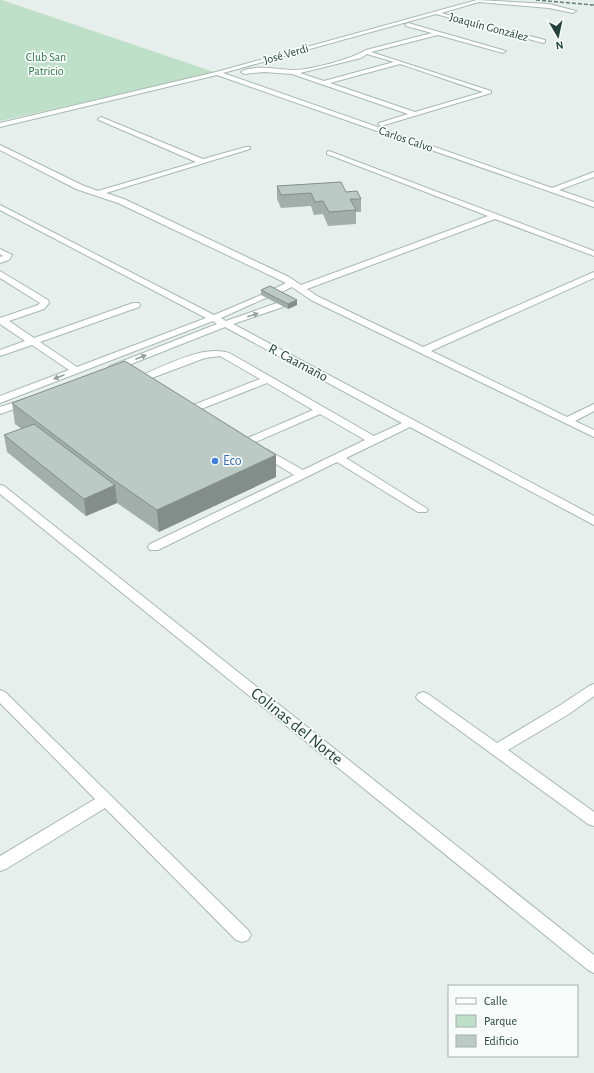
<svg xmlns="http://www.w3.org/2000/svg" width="594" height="1073" viewBox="0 0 594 1073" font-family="'Alegreya Sans',sans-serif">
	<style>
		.green { fill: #bfe0c8 }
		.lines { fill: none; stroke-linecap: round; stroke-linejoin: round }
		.minor-casing { stroke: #a8b8b2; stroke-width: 2 }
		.minor { fill: #fff; fill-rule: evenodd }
		.rail { stroke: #5f7d75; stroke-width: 1.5; stroke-dasharray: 4 2; stroke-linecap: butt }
		.wall { fill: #a1aea9 }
		.shaded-wall { fill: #838d89 }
		.building { fill: #bbcac4; stroke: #838d89 }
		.oneway { fill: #92a09c }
		.shop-dot { fill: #3f7fe0; stroke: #f7fbf9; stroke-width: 1.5 }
		.labels { text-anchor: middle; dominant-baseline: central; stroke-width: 3.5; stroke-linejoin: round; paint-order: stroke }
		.far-street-label { font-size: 12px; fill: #24423a; stroke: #f7fbf9 }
		.far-park-label { font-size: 12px; fill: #2d7a4b; stroke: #f7fbf9 }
		.street-label { font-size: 14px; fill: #24423a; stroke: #f7fbf9 }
		.shop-label { font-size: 14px; fill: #366cbe; stroke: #f7fbf9; text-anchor: start }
		.near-street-label { font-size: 17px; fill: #24423a; stroke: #f7fbf9 }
	</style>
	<rect width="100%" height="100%" fill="#e6efeb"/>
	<!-- green -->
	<path class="green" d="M0 0H2L217 73 0 121Z"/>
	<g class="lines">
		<defs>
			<path id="minor" d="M477 0 549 4 576 11 573 13 549 8 479 2 441 13 545 40V42L543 43 436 14 223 73 552 188 594 172V177L559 190 594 202V207L217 75 0 127V123L216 72Z
				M408 23 506 51 503 53 438 35 371 52 491 91V93L381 126 378 124 379 123 408 114 292 74 264 72 244 74 241 72C252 64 279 70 293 70 311 70 351 59 366 50L432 33 406 26 405 25ZM367 54 394 62 324 81 300 73 361 58ZM400 64C428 73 455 83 483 92L415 112 330 83Z
				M101 117 203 159 246 147H250V149L106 193 124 199 289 277 301 285 488 216 327 154V152L329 151 594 251V256L495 219 307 289 317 296 423 347 594 272V278L431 351 567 417 594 404V411L575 421 594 430V437L311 300 292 287 275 295H269L268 293 269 291 286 283 118 203 76 189 0 150V145L2 146 82 185 98 191 196 162 99 120 98 119Z
				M0 205 214 315 261 295 264 294 268 297 221 318 226 321 277 303H283L284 305 283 307 233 324 594 516V525L410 427 346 458 426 508 428 510 426 512H418L337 462 158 550H150L148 547 150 544 294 475 258 453 257 451 258 449H266L303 470 365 440 320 414 251 444H243L242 442 243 440 313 410 267 383 196 411H188L187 409 188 407 260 379 220 356 205 358 149 379 157 385 156 387C149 389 141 385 139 378L140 376C165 366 206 343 231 354L374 436 402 423 225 327 116 370 113 371 108 368 110 366 217 324 213 321 0 403V396L69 370 32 345 0 356V350L25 341 0 324V318L38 305 40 303 0 278V271L48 300 49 303 44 309 9 321 34 338 133 303H139L140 305 139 307 40 342 77 367 206 318 0 210Z
				M0 249 12 255 9 260 0 263V257L3 256 0 254Z
				M27 398 32 401 31 403 0 414V407Z
				M0 485 4 486 594 955V973L588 970 0 494Z
				M594 684V696L569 714 508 750 594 812V826L588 824 418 700 416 697 418 694 423 692 428 694 497 743 559 706 589 686Z
				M0 690 5 692 248 930 251 935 248 940 242 942 236 940 105 808 6 869 0 871V856L95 799 0 703Z"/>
		</defs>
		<!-- minor casing -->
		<use href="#minor" class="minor-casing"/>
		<!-- minor -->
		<use href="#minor" class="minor"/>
		<!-- rail -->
		<path class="rail" d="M536 0 594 5"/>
	</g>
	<!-- wall -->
	<path class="wall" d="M277 186 346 192 361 199V212H356V224L328 226 323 214 314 215 311 206 281 208 277 199Z
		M261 290 297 305 288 309 261 295Z
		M12 403 276 455V477L159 532 117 503 86 516 7 452 4 435 22 429 15 424Z"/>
	<!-- shaded-wall -->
	<path class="shaded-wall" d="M297 300V305L288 309V304Z
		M276 455V477L159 532 157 510Z
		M115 485 117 503 86 516 84 499Z"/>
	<!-- building -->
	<path class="building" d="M341 182 346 192 357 191 361 199H350L356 210 329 212 323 201 315 202 311 193 281 195 277 186Z
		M270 286 297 300 288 304 261 290Z
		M125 361 276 455 157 510 115 481 12 403Z
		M34 424 115 485 84 499 4 435Z"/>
	<!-- one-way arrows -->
	<defs><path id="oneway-solid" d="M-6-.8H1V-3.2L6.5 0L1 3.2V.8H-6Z"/></defs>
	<g class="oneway">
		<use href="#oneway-solid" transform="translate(253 315) rotate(-17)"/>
		<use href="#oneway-solid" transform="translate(141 357) rotate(-21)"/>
		<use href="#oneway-solid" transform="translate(59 377) rotate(159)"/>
	</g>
	<!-- markers -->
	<circle class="shop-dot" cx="215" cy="461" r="4"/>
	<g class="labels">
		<!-- far-street labels -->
		<g class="far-street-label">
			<text transform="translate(489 27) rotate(15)">Joaquín González</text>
			<text transform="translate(286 54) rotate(-16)">José Verdi</text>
			<text transform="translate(406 139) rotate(19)">Carlos Calvo</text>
		</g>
		<!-- far-park labels -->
		<g class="far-park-label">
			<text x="46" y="57">Club San<tspan x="46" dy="14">Patricio</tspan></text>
		</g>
		<!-- street labels -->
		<g class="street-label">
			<text transform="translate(298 363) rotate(28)">R. Caamaño</text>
		</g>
		<!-- shop labels -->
		<g class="shop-label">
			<text x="223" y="461">Eco</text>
		</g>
		<!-- near-street labels -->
		<g class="near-street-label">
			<text transform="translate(297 726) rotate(39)">Colinas del Norte</text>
		</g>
	</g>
	<!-- legend -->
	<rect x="448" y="985" width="130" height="72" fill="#f7fbf9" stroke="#a3b1ad"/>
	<rect x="456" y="998" width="20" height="6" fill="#ffffff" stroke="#a3b1ad"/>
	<text x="484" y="1005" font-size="12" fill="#24423a">Calle</text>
	<rect x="456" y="1015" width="20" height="12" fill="#bfe0c8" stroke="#a3b1ad"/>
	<text x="484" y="1025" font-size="12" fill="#24423a">Parque</text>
	<rect x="456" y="1035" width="20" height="12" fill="#bbcac4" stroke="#a3b1ad"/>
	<text x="484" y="1045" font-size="12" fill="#24423a">Edificio</text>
	<!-- north arrow -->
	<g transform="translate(558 36) rotate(171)" stroke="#f7fbf9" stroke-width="3" paint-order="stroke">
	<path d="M0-3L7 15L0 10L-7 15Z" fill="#24423a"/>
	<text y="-6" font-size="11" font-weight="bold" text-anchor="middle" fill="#24423a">N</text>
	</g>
</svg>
